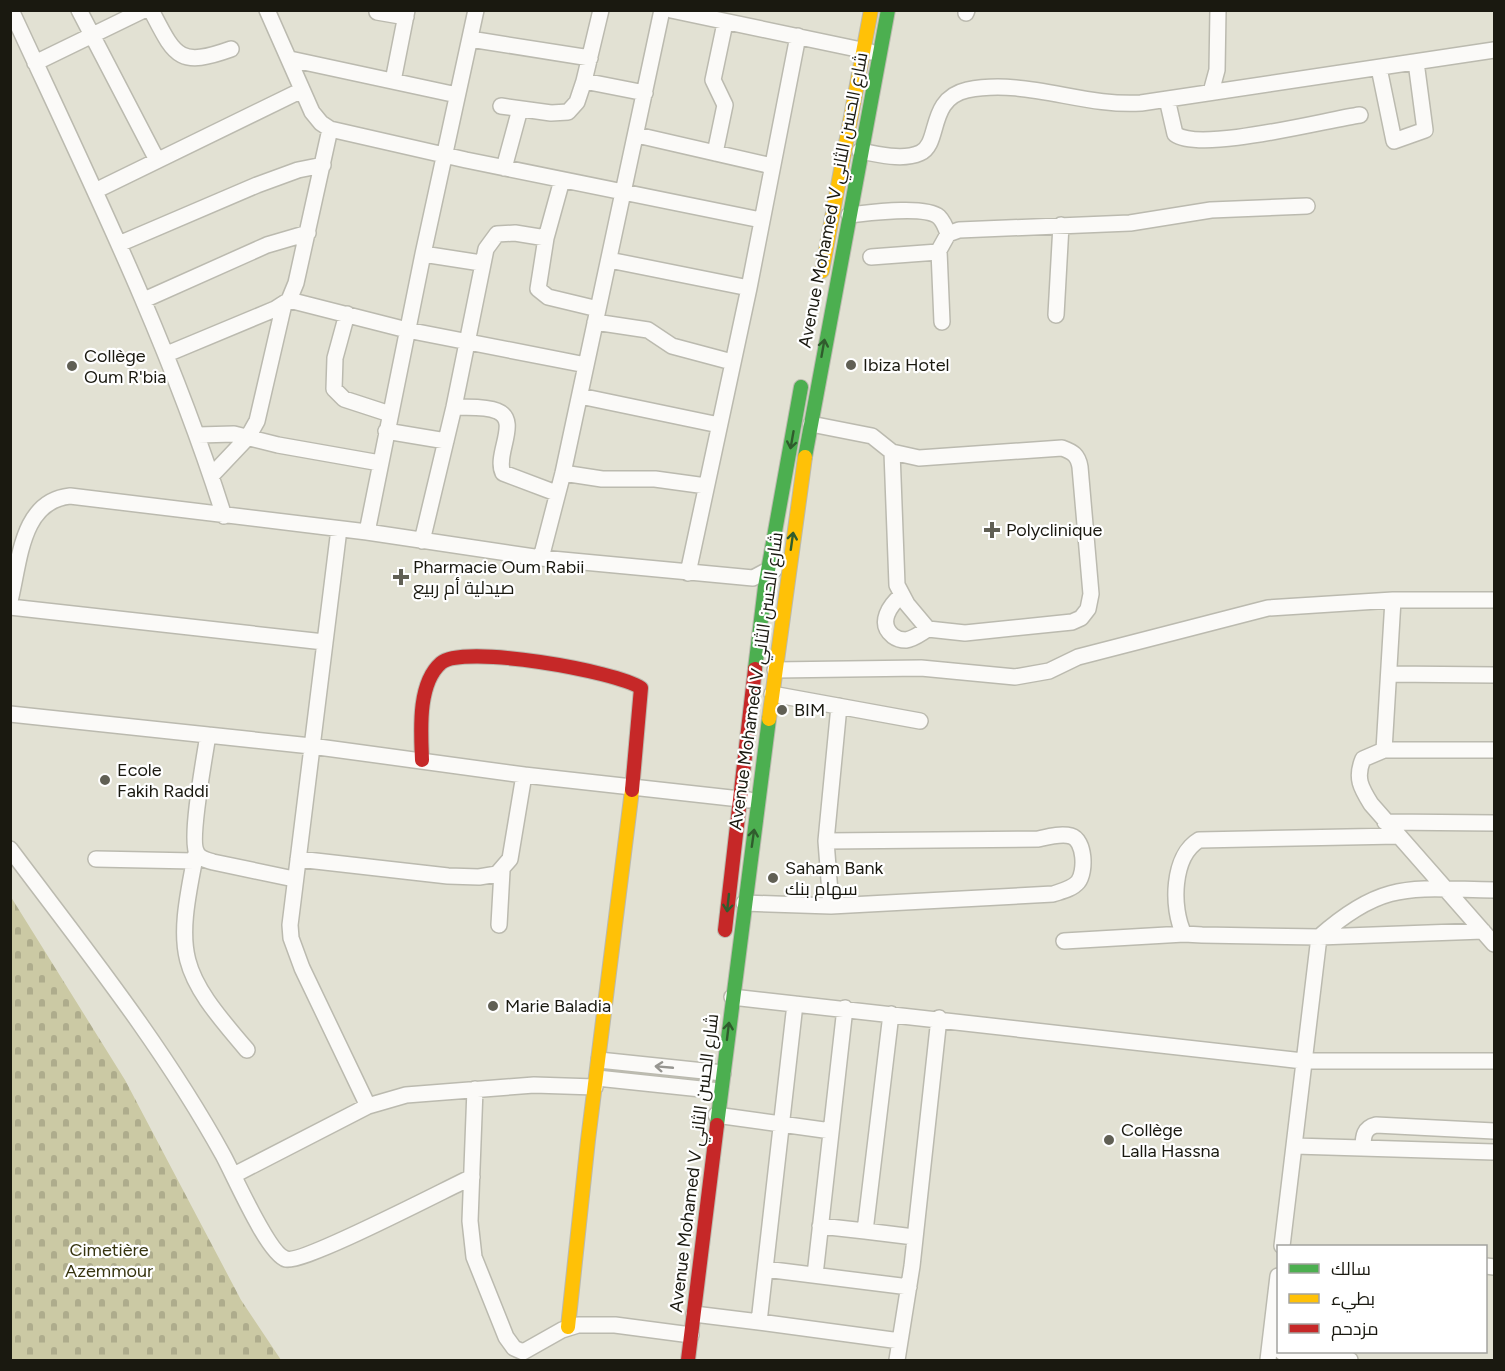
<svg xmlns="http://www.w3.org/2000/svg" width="1505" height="1371" viewBox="0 0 1505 1371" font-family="Figtree,Cairo,sans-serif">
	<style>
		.cemetery { fill: url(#cemetery-stones) }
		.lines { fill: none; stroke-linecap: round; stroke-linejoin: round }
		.street-casing { stroke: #bbbaaf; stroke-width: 18 }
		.fast-casing { stroke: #bbbaaf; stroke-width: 16 }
		.slow-casing { stroke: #bbbaaf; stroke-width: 16 }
		.jam-casing { stroke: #bbbaaf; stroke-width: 16 }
		.street { stroke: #fbfaf8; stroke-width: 15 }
		.fast { stroke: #4caf50; stroke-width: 14 }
		.slow { stroke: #ffc107; stroke-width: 14 }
		.jam { stroke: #c62828; stroke-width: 14 }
		.oneway { stroke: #305c2d }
		.oneway2 { stroke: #969590 }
		.poi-dot { fill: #605f54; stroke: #fff; stroke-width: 2 }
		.labels { text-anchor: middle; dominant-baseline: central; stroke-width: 4.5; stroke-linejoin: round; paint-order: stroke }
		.street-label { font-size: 18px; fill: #1a1910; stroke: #fff }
		.poi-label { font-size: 18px; fill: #1a1910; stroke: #fff; text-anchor: start }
		.park-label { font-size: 18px; fill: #36340f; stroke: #fff }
	</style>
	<defs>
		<pattern id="cemetery-stones" width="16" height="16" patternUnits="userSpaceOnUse" patternTransform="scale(1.5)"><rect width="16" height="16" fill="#cbc9a4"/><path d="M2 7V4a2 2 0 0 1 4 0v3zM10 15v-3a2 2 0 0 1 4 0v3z" fill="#aeac8c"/></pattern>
	</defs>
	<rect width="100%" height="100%" fill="#e2e1d3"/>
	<!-- cemetery -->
	<path class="cemetery" d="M11 897 125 1080 241 1300 281 1360H11Z"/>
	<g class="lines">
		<defs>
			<path id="street" d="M11 10C88 177 169 341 224 516
				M79 10 157 160
				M151 10C175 56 178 68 231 49
				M267 10 312 112 321 123 330 129 466 160 761 220
				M671 10 871 52
				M377 12 406 17
				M966 13 967 10
				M470 39 590 58
				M290 59 457 95
				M35 63 144 10
				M1379 68 1394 141 1425 130 1416 62
				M393 81 407 10
				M584 81 601 10
				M1211 92 1217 70 1218 10
				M1167 99 1175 134C1200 153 1325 120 1360 115
				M501 106 551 113 568 112 577 102 584 81 645 93
				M637 135 772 166
				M860 151C878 154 902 161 920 153 941 144 927 99 967 90 1026 78 1083 107 1141 103L1494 50
				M715 153 725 105 713 80 725 23
				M504 168 520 109
				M562 180 546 238 538 289 548 297 598 309
				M95 191 302 90
				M849 215C868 213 925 205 939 217 944 222 946 228 948 234
				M119 244 257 185 298 170 323 165
				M939 251 942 322
				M423 254 481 263
				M871 257 938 252 948 234 959 230 1130 223 1211 210 1307 206
				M609 260 749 288
				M144 300 267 245 308 233
				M289 300 407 330 586 365
				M347 314 335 358 334 389 344 399 390 414
				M1056 315 1061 225
				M595 322 648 330 672 346 732 362
				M167 354 275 309 289 300 296 283 330 129
				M580 396 719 425
				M454 407C467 408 485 406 497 411 521 420 494 455 503 473L556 493
				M811 424 872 436 892 452 897 585 907 604 928 629 965 633 1072 622 1081 618 1088 609 1091 594 1080 467C1078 455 1073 452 1062 448L919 458 892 452
				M386 431 446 441
				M198 435 234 434 278 445 380 463
				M563 473 602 479H655L706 486
				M212 475 248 437 257 421 284 304
				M339 529 290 925 291 938 302 968 368 1106
				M367 532 423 254 476 10
				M422 541 454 407 486 249 497 234 515 233 546 238
				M541 558 563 473 662 10
				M688 573 749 288 798 36
				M902 595C890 605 877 623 893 636 897 639 901 640 906 640 914 639 921 633 928 629
				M1393 600 1384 750H1494
				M10 601C20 561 21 501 70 496L367 532 541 558 753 578 768 570H774
				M10 607 324 642
				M775 670 921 668 1015 677 1049 671 1078 657 1268 608 1393 600H1494
				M1389 674 1494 675
				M772 694 920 721
				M10 714 311 746 524 775 749 800
				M208 735C205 754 189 841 197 853 200 859 207 860 213 862L294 879
				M1384 750 1363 759C1355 778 1361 788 1371 804L1494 944
				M1385 822 1494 823
				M1398 836 1199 840C1172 856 1171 908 1184 934L1202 935 1319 937 1483 931
				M826 841 839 706
				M10 849C85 949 163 1046 223 1155 234 1175 268 1254 286 1259 303 1264 446 1189 472 1177
				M196 853C175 956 178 970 247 1050
				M96 859 194 861
				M298 859 448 876 479 877 497 874 510 859 524 775
				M744 903 831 906 1053 894C1062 891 1072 889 1078 882 1086 872 1085 840 1071 836 1061 833 1047 837 1038 839L826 841 831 906
				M499 925 502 871
				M1064 941 1184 934
				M732 997 1303 1061H1494
				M795 1004 759 1322 900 1341
				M891 1014 865 1231 914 1237
				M599 1060 723 1073
				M597 1078 720 1091
				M475 1089 470 1221 474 1257 506 1337 514 1348 523 1352 562 1330 578 1325H615L691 1335
				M716 1115 831 1131
				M1295 1146 1494 1152
				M1363 1148C1363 1136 1364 1128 1376 1125L1494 1131
				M234 1175 368 1106 406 1095 534 1085 595 1087
				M820 1226 865 1231
				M1282 1246 1319 937C1384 879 1413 889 1494 890
				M1486 1266 1494 1267
				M765 1269 909 1287
				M815 1275 845 1008
				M694 1314 759 1322
				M1282 1352 1350 1360
				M897 1360 912 1266 939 1018
				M1268 1360 1278 1276"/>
			<path id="fast" d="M805 457 888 10
				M755 669 765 587 801 387
				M717 1125 769 719"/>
			<path id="slow" d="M822 271 871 10
				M769 719 805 457
				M568 1327 588 1140 632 790"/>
			<path id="jam" d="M422 760C421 732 417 684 441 663 463 644 616 671 641 688L632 790
				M725 930 755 669
				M688 1360 717 1125"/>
		</defs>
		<!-- street casing -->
		<use href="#street" class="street-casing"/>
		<!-- fast casing -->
		<use href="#fast" class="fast-casing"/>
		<!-- slow casing -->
		<use href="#slow" class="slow-casing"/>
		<!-- jam casing -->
		<use href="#jam" class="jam-casing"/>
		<!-- street -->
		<use href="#street" class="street"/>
		<!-- fast -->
		<use href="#fast" class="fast"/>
		<!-- slow -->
		<use href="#slow" class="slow"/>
		<!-- jam -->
		<use href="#jam" class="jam"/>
	</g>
	<!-- one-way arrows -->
	<defs><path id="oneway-shaft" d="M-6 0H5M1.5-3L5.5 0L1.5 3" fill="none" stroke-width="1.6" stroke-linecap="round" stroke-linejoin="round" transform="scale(1.5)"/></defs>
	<g class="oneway">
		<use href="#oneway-shaft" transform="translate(823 348) rotate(-80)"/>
		<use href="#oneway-shaft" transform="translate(792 440) rotate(100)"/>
		<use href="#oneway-shaft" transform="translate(792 541) rotate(-82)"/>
		<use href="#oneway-shaft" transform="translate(753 838) rotate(-82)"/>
		<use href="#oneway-shaft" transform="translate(728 903) rotate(96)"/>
		<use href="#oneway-shaft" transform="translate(728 1031) rotate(-83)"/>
	</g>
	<use class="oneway2" href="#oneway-shaft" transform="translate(664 1067) rotate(-175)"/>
	<!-- markers -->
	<g class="poi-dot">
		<circle cx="851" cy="365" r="6"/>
		<circle cx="72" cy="366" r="6"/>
		<path d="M989 521h6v6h6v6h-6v6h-6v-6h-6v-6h6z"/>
		<path d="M398 568h6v6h6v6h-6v6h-6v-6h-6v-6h6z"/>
		<circle cx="782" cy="710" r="6"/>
		<circle cx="105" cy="780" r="6"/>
		<circle cx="773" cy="878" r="6"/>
		<circle cx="493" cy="1006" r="6"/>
		<circle cx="1109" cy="1140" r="6"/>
	</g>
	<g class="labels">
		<!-- street labels -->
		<g class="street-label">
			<text transform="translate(833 200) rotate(-79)">Avenue Mohamed V شارع الحسن الثاني</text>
			<text transform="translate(756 681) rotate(-82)">Avenue Mohamed V شارع الحسن الثاني</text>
			<text transform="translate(694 1163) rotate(-83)">Avenue Mohamed V شارع الحسن الثاني</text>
		</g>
		<!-- poi labels -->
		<g class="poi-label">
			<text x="84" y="356">Collège<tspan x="84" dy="21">Oum R'bia</tspan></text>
			<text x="863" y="365">Ibiza Hotel</text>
			<text x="1006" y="530">Polyclinique</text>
			<text x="413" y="567">Pharmacie Oum Rabii<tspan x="413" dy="21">صيدلية أم ربيع</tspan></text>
			<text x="794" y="710">BIM</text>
			<text x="117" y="770">Ecole<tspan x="117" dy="21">Fakih Raddi</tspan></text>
			<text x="785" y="868">Saham Bank<tspan x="785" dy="21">سهام بنك</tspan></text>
			<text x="505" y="1006">Marie Baladia</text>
			<text x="1121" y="1130">Collège<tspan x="1121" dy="21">Lalla Hassna</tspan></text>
		</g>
		<!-- park labels -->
		<g class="park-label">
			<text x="109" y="1250">Cimetière<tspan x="109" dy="21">Azemmour</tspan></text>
		</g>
	</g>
	<!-- border -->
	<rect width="1505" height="1371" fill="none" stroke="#1a1910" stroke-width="24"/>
	<!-- legend -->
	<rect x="1277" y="1245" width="210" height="108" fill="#ffffff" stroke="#a3a39f" stroke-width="1.5"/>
	<rect x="1289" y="1264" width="30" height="9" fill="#4caf50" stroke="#a3a39f" stroke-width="1.5"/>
	<text x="1331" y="1275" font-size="18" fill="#1a1910">سالك</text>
	<rect x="1289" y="1294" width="30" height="9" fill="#ffc107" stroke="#a3a39f" stroke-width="1.5"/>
	<text x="1331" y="1305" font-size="18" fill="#1a1910">بطيء</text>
	<rect x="1289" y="1324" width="30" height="9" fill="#c62828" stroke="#a3a39f" stroke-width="1.5"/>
	<text x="1331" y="1335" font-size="18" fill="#1a1910">مزدحم</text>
</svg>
